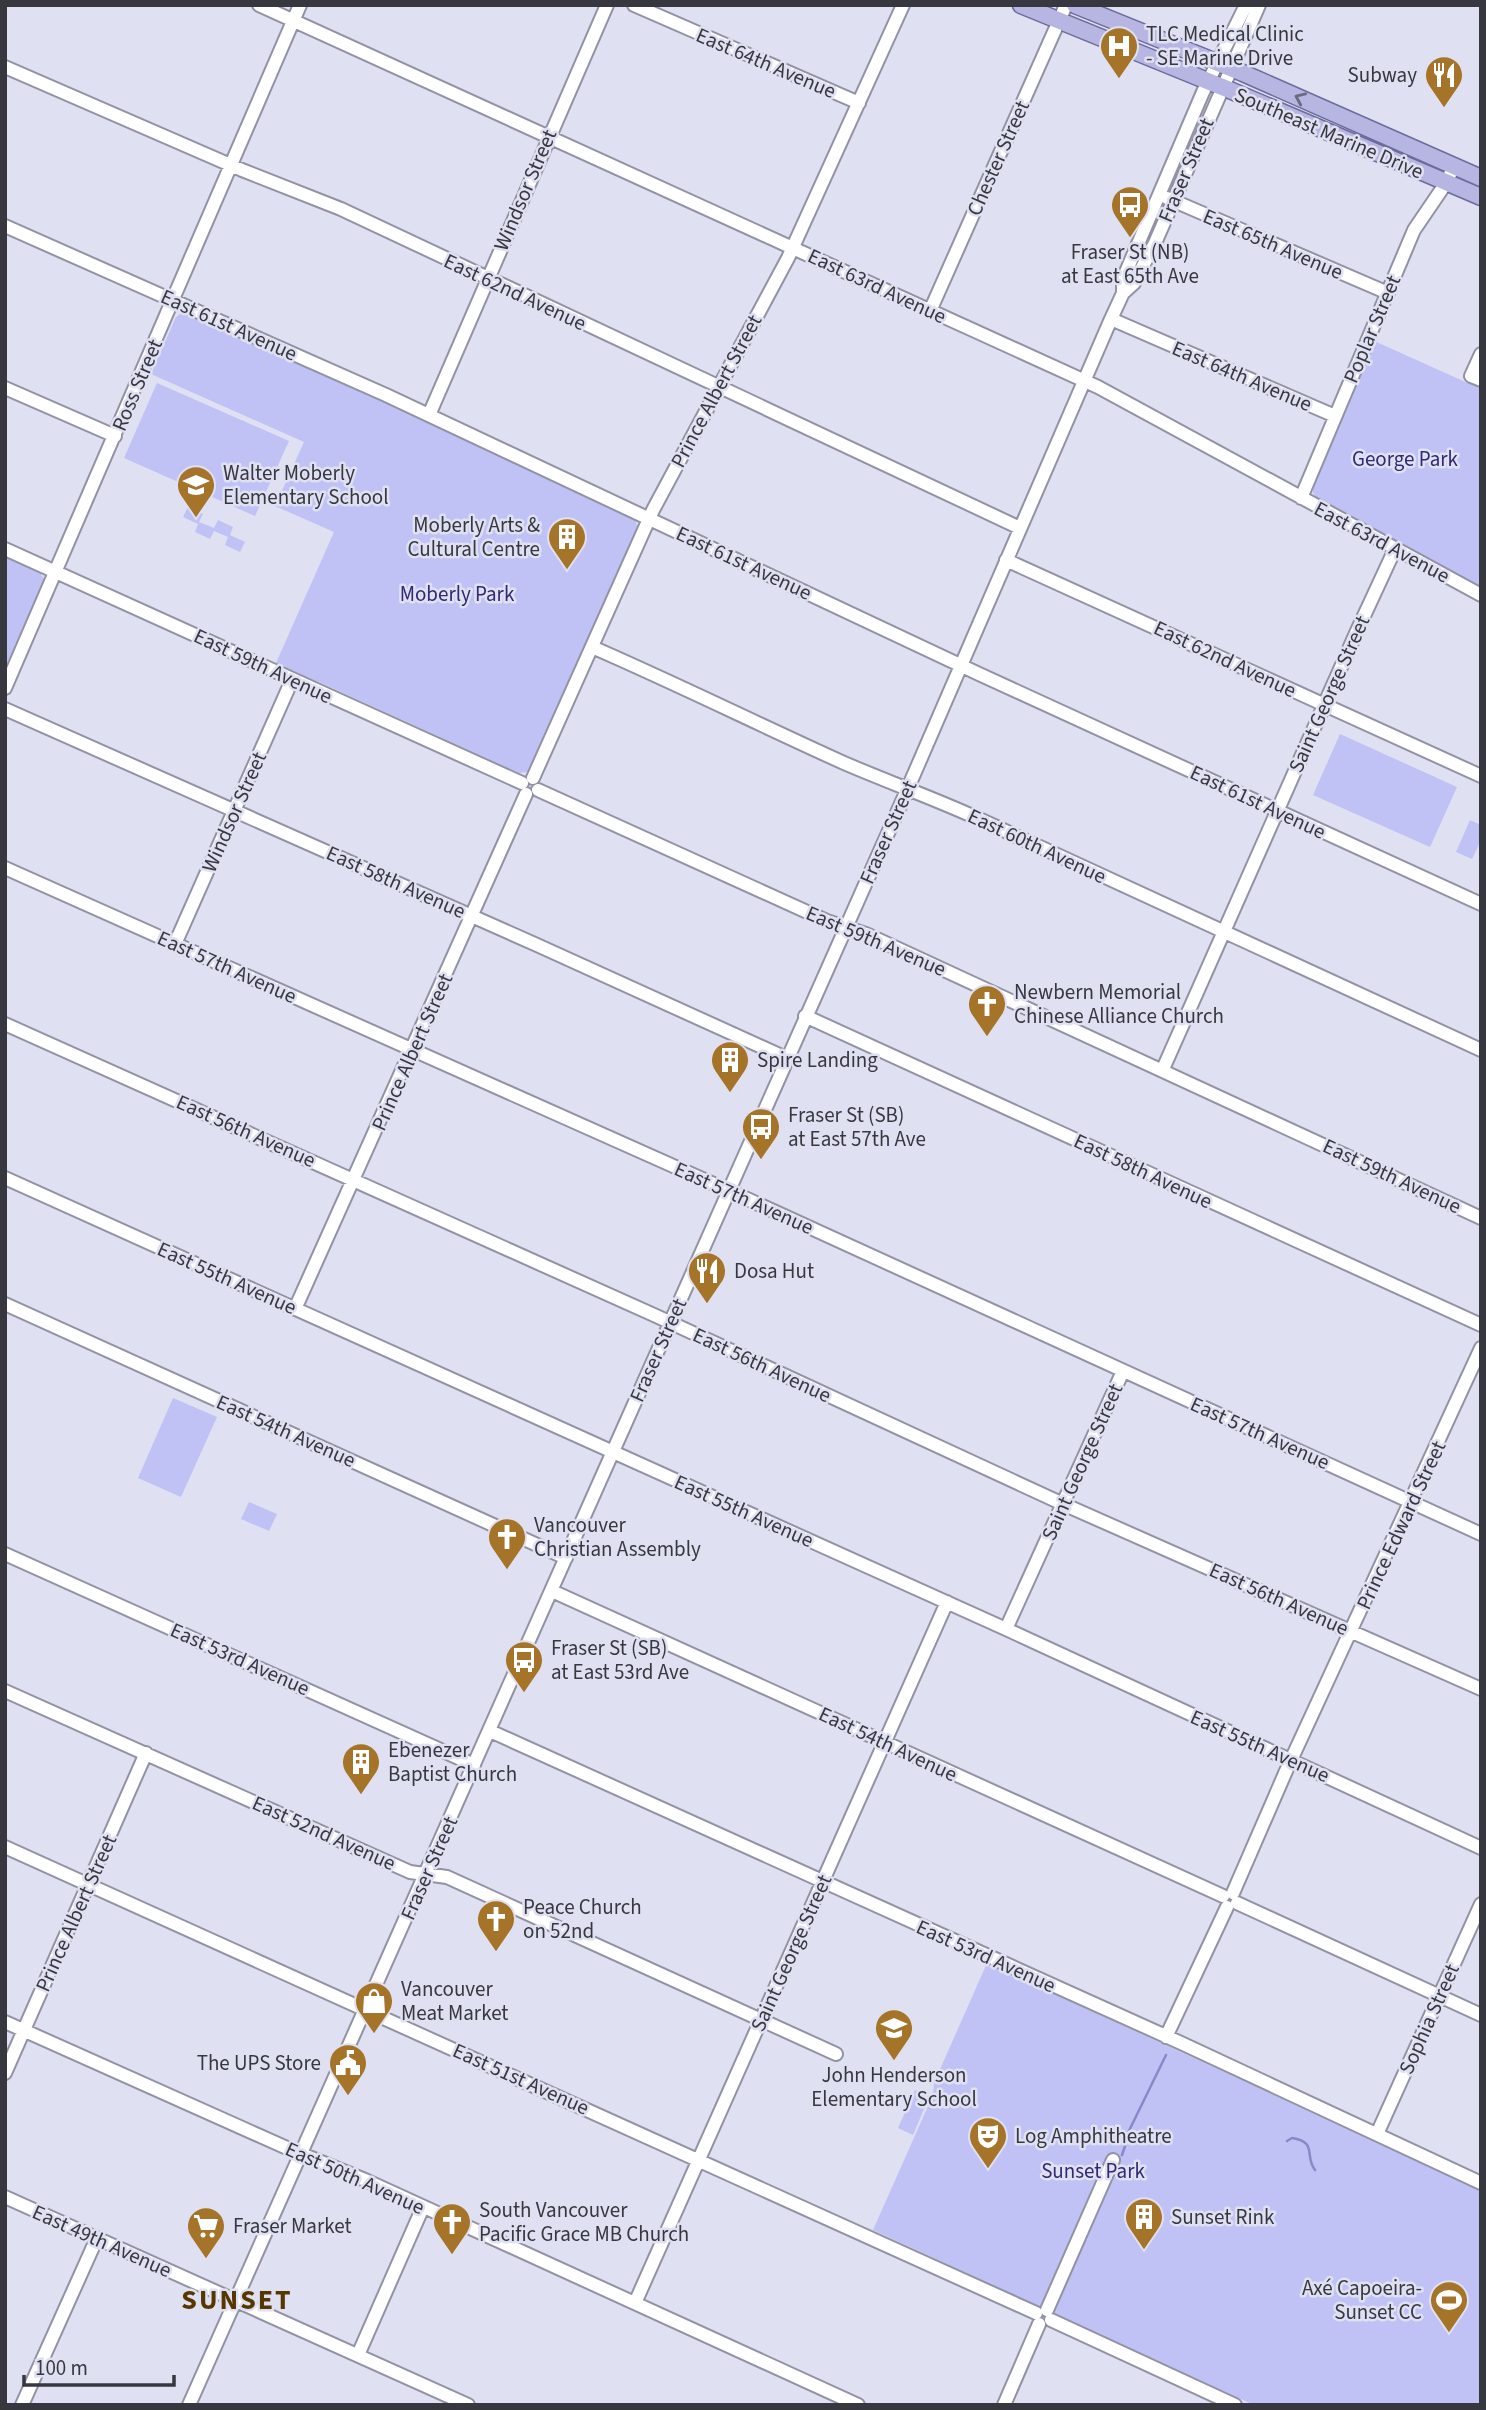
<svg xmlns="http://www.w3.org/2000/svg" width="1486" height="2410" viewBox="0 0 1486 2410" font-family="'Source Sans 3',sans-serif">
	<style>
		.green { fill: #c0c1f5 }
		.lines { fill: none; stroke-linecap: round; stroke-linejoin: round }
		.stream { stroke: #8989c8; stroke-width: 2.5 }
		.minor-casing { stroke: #9192a3; stroke-width: 16 }
		.major-casing { stroke: #6b6b9c; stroke-width: 19 }
		.minor { stroke: #fff; stroke-width: 12 }
		.major { stroke: #b7b6e2; stroke-width: 16 }
		.oneway { stroke: #6a6a80 }
		.labels { text-anchor: middle; dominant-baseline: central; stroke-width: 5; stroke-linejoin: round; paint-order: stroke }
		.poi-label { font-size: 21px; fill: #37383f; stroke: #dfe0f2; text-anchor: start }
		.street-label { font-size: 21px; fill: #37383f; stroke: #dfe0f2 }
		.park-label { font-size: 21px; fill: #322974; stroke: #dfe0f2 }
		.district-label { font-size: 28px; font-weight: bold; letter-spacing: 2px; fill: #573700; stroke: #dfe0f2 }
	</style>
	<rect width="100%" height="100%" fill="#dfe0f2"/>
	<!-- green -->
	<path class="green" d="M183 312 425 420 636 520 637 527 619 568 621 572 588 638 527 772 519 773 317 681 314 682 279 667 276 663 334 532 275 506 304 442 151 374 176 317Z
		M1372 340 1481 389V587L1317 498 1313 493V487Z
		M157 383 289 441 255 516 124 458Z
		M188 507 203 514 199 522 214 528 218 520 233 527 230 535 245 542 240 552 225 545 228 537 214 531 210 539 195 532 198 524 183 517Z
		M5 557 40 573 44 579 5 668Z
		M1340 734 1457 787 1430 847 1313 795Z
		M1470 820 1481 825V840L1472 859 1456 852Z
		M173 1398 217 1417 181 1497 138 1478Z
		M249 1502 277 1514 269 1531 241 1519Z
		M987 1963 1481 2190V2405H1254L873 2230 933 2095 934 2083Z
		M915 2090 929 2097 913 2135 898 2128Z"/>
	<g class="lines">
		<!-- stream -->
		<path class="stream" d="M1125 2139 1166 2055
			M1287 2141 1292 2138C1318 2142 1304 2156 1315 2170
			M1122 2155 1125 2146"/>
		<defs>
			<path id="minor" d="M259 5 1098 387 1481 595
				M634 5 859 103
				M5 67 242 170 341 209 1020 528
				M1167 198 1388 293
				M5 226 386 395 979 674 1481 904
				M1123 293V279L1203 92 1246 5
				M930 311 1066 5
				M1111 319 1335 416
				M1481 354 1471 376 1481 380
				M5 388 115 436
				M429 415 607 5
				M1301 498 1414 230 1446 183 1454 166
				M5 549 522 783
				M1006 560 1481 776
				M592 647C677 684 760 725 844 763 888 782 933 798 977 818L1481 1050
				M5 688 300 5
				M5 709 537 945 786 1058
				M533 778 653 510 788 258 903 5
				M538 790 827 921 866 934 1481 1218
				M5 868 745 1198 1481 1534
				M175 944 292 680
				M805 1016 1481 1325
				M5 1024 654 1315 1063 1504 1481 1689
				M1163 1069 1357 631 1395 549
				M5 1178 1006 1629 1481 1848
				M5 1304 566 1558
				M295 1309 526 794
				M5 1554 474 1765
				M552 1591 1223 1896
				M1006 1629 1123 1371
				M5 1691 410 1872 447 1877 836 2054
				M490 1731 1181 2043 1481 2183
				M5 1847 1036 2313
				M1233 1893 1286 1771 1481 1348
				M1237 1903 1481 2015
				M5 2022 287 2148 365 2180 858 2405
				M1166 2037 1227 1907
				M5 2073 146 1753
				M1377 2134 1481 1904
				M5 2197 468 2405
				M635 2303 947 1602
				M1047 2310 1113 2160
				M1051 2320 1235 2405
				M358 2355 423 2207
				M22 2405 97 2238
				M189 2405 908 788 1111 319 1123 293 1134 283 1155 243 1259 5
				M1004 2405 1039 2324"/>
			<path id="major" d="M1021 5 1232 91 1481 197
				M1075 5 1243 73 1481 178"/>
		</defs>
		<!-- minor casing -->
		<use href="#minor" class="minor-casing"/>
		<!-- major casing -->
		<use href="#major" class="major-casing"/>
		<!-- minor -->
		<use href="#minor" class="minor"/>
		<!-- major -->
		<use href="#major" class="major"/>
	</g>
	<!-- one-way arrows -->
	<defs><path id="oneway-chevron" d="M-2-3.5L2.5 0L-2 3.5" fill="none" stroke-width="1.6" stroke-linecap="round" stroke-linejoin="round" transform="scale(1.75)"/></defs>
	<use class="oneway" href="#oneway-chevron" transform="translate(1300 98) rotate(-156)"/>
	<!-- icons -->
	<defs>
		<symbol id="hospital-pin" viewBox="-11 -11 22 30"><path d="M0 17L-7.5 6A9.5 9.5 0 1 1 7.5 6Z" fill="#a57429" stroke="#dfe0f2"/><path d="M-5-5h3v3.5h4V-5h3V5h-3V1.5h-4V5h-3Z" fill="#fff"/></symbol>
		<symbol id="restaurant-pin" viewBox="-11 -11 22 30"><path d="M0 17L-7.5 6A9.5 9.5 0 1 1 7.5 6Z" fill="#a57429" stroke="#dfe0f2"/><path d="M-5-6h1v4h1v-4h1v4h1v-4h1v5L-1.5 .5V6h-2V.5L-5-1ZM5-6V6H3V1.5H1.5Q1.5-4 5-6Z" fill="#fff"/></symbol>
		<symbol id="bus-pin" viewBox="-11 -11 22 30"><path d="M0 17L-7.5 6A9.5 9.5 0 1 1 7.5 6Z" fill="#a57429" stroke="#dfe0f2"/><path d="M-5-6H5V4H4V6H2V4H-2V6H-4V4H-5ZM-3.5-4V0h7V-4ZM-3.5 1.2v1.5H-2V1.2ZM2 1.2v1.5H3.5V1.2Z" fill="#fff"/></symbol>
		<symbol id="school-pin" viewBox="-11 -11 22 30"><path d="M0 17L-7.5 6A9.5 9.5 0 1 1 7.5 6Z" fill="#a57429" stroke="#dfe0f2"/><path d="M0-5L7-2L0 1L-7-2ZM-4 1L0 2.5L4 1V4Q0 6-4 4Z" fill="#fff"/></symbol>
		<symbol id="building-pin" viewBox="-11 -11 22 30"><path d="M0 17L-7.5 6A9.5 9.5 0 1 1 7.5 6Z" fill="#a57429" stroke="#dfe0f2"/><path d="M-4-6H4V6H1V3H-1V6H-4ZM-2.5-4.3h1.7v1.8h-1.7ZM.8-4.3h1.7v1.8H.8ZM-2.5-1h1.7V.8h-1.7ZM.8-1h1.7V.8H.8Z" fill="#fff"/></symbol>
		<symbol id="church-pin" viewBox="-11 -11 22 30"><path d="M0 17L-7.5 6A9.5 9.5 0 1 1 7.5 6Z" fill="#a57429" stroke="#dfe0f2"/><path d="M-1.2-6h2.4v3.5h3.3v2.4h-3.3V6h-2.4V-.1h-3.3v-2.4h3.3Z" fill="#fff"/></symbol>
		<symbol id="shop-pin" viewBox="-11 -11 22 30"><path d="M0 17L-7.5 6A9.5 9.5 0 1 1 7.5 6Z" fill="#a57429" stroke="#dfe0f2"/><path d="M-5-2.5h2.3a2.7 3.5 0 0 1 5.4 0H5L5.5 6h-11ZM-1.5-2.5h3a1.5 2.3 0 0 0-3 0Z" fill="#fff"/></symbol>
		<symbol id="civic-pin" viewBox="-11 -11 22 30"><path d="M0 17L-7.5 6A9.5 9.5 0 1 1 7.5 6Z" fill="#a57429" stroke="#dfe0f2"/><path d="M-.6-6.5H3V-4.5H.6V-3L4-1V1h2V6H-6V1h2V-1L-.6-3ZM-1.2 2.5V6h2.4V2.5Z" fill="#fff"/></symbol>
		<symbol id="theatre-pin" viewBox="-11 -11 22 30"><path d="M0 17L-7.5 6A9.5 9.5 0 1 1 7.5 6Z" fill="#a57429" stroke="#dfe0f2"/><path d="M-5-5.5Q0-4 5-5.5V0Q5 5 0 6Q-5 5-5 0ZM-3.3-2.5H-1v1.5H-3.3ZM1-2.5H3.3v1.5H1ZM-2.8 1Q0 5.5 2.8 1Z" fill="#fff"/></symbol>
		<symbol id="supermarket-pin" viewBox="-11 -11 22 30"><path d="M0 17L-7.5 6A9.5 9.5 0 1 1 7.5 6Z" fill="#a57429" stroke="#dfe0f2"/><path d="M-6-5.5h2.5l.6 2H6L4.5 2H-2.5L-4.4-4H-6ZM-1.5 3.2a1.3 1.3 0 1 0 .1 0ZM3 3.2a1.3 1.3 0 1 0 .1 0Z" fill="#fff"/></symbol>
		<symbol id="stadium-pin" viewBox="-11 -11 22 30"><path d="M0 17L-7.5 6A9.5 9.5 0 1 1 7.5 6Z" fill="#a57429" stroke="#dfe0f2"/><path d="M0-5a6.5 5 0 1 0 0 10a6.5 5 0 1 0 0-10ZM-3.5-1.8h7v3.6h-7Z" fill="#fff"/></symbol>
	</defs>
	<g fill-rule="evenodd">
		<use href="#hospital-pin" x="1097" y="24" width="44" height="60"/>
		<use href="#restaurant-pin" x="1422" y="53" width="44" height="60"/>
		<use href="#bus-pin" x="1108" y="183" width="44" height="60"/>
		<use href="#school-pin" x="174" y="463" width="44" height="60"/>
		<use href="#building-pin" x="545" y="515" width="44" height="60"/>
		<use href="#church-pin" x="965" y="982" width="44" height="60"/>
		<use href="#building-pin" x="708" y="1038" width="44" height="60"/>
		<use href="#bus-pin" x="739" y="1105" width="44" height="60"/>
		<use href="#restaurant-pin" x="685" y="1249" width="44" height="60"/>
		<use href="#church-pin" x="485" y="1515" width="44" height="60"/>
		<use href="#bus-pin" x="502" y="1638" width="44" height="60"/>
		<use href="#building-pin" x="339" y="1740" width="44" height="60"/>
		<use href="#church-pin" x="474" y="1897" width="44" height="60"/>
		<use href="#shop-pin" x="352" y="1979" width="44" height="60"/>
		<use href="#school-pin" x="872" y="2006" width="44" height="60"/>
		<use href="#civic-pin" x="326" y="2041" width="44" height="60"/>
		<use href="#theatre-pin" x="966" y="2114" width="44" height="60"/>
		<use href="#building-pin" x="1122" y="2195" width="44" height="60"/>
		<use href="#church-pin" x="430" y="2200" width="44" height="60"/>
		<use href="#supermarket-pin" x="184" y="2204" width="44" height="60"/>
		<use href="#stadium-pin" x="1427" y="2278" width="44" height="60"/>
	</g>
	<g class="labels">
		<!-- poi labels -->
		<g class="poi-label">
			<text x="1146" y="34">TLC Medical Clinic<tspan x="1146" dy="24">- SE Marine Drive</tspan></text>
			<text x="1417" y="75" text-anchor="end">Subway</text>
			<text x="1130" y="252" text-anchor="middle">Fraser St (NB)<tspan x="1130" dy="24">at East 65th Ave</tspan></text>
			<text x="223" y="473">Walter Moberly<tspan x="223" dy="24">Elementary School</tspan></text>
			<text x="540" y="525" text-anchor="end">Moberly Arts &amp;<tspan x="540" dy="24">Cultural Centre</tspan></text>
			<text x="1014" y="992">Newbern Memorial<tspan x="1014" dy="24">Chinese Alliance Church</tspan></text>
			<text x="757" y="1060">Spire Landing</text>
			<text x="788" y="1115">Fraser St (SB)<tspan x="788" dy="24">at East 57th Ave</tspan></text>
			<text x="734" y="1271">Dosa Hut</text>
			<text x="534" y="1525">Vancouver<tspan x="534" dy="24">Christian Assembly</tspan></text>
			<text x="551" y="1648">Fraser St (SB)<tspan x="551" dy="24">at East 53rd Ave</tspan></text>
			<text x="388" y="1750">Ebenezer<tspan x="388" dy="24">Baptist Church</tspan></text>
			<text x="523" y="1907">Peace Church<tspan x="523" dy="24">on 52nd</tspan></text>
			<text x="401" y="1989">Vancouver<tspan x="401" dy="24">Meat Market</tspan></text>
			<text x="321" y="2063" text-anchor="end">The UPS Store</text>
			<text x="894" y="2075" text-anchor="middle">John Henderson<tspan x="894" dy="24">Elementary School</tspan></text>
			<text x="1015" y="2136">Log Amphitheatre</text>
			<text x="479" y="2210">South Vancouver<tspan x="479" dy="24">Pacific Grace MB Church</tspan></text>
			<text x="1171" y="2217">Sunset Rink</text>
			<text x="233" y="2226">Fraser Market</text>
			<text x="1422" y="2288" text-anchor="end">Axé Capoeira-<tspan x="1422" dy="24">Sunset CC</tspan></text>
		</g>
		<!-- street labels -->
		<g class="street-label">
			<text transform="translate(766 63) rotate(23)">East 64th Avenue</text>
			<text transform="translate(1329 133) rotate(23)">Southeast Marine Drive</text>
			<text transform="translate(998 158) rotate(-66)">Chester Street</text>
			<text transform="translate(1186 170) rotate(-67)">Fraser Street</text>
			<text transform="translate(525 190) rotate(-67)">Windsor Street</text>
			<text transform="translate(1273 244) rotate(23)">East 65th Avenue</text>
			<text transform="translate(877 286) rotate(25)">East 63rd Avenue</text>
			<text transform="translate(515 292) rotate(25)">East 62nd Avenue</text>
			<text transform="translate(229 325) rotate(24)">East 61st Avenue</text>
			<text transform="translate(1372 329) rotate(-67)">Poplar Street</text>
			<text transform="translate(1242 376) rotate(23)">East 64th Avenue</text>
			<text transform="translate(137 385) rotate(-67)">Ross Street</text>
			<text transform="translate(716 391) rotate(-62)">Prince Albert Street</text>
			<text transform="translate(1382 542) rotate(28)">East 63rd Avenue</text>
			<text transform="translate(744 563) rotate(25)">East 61st Avenue</text>
			<text transform="translate(1225 659) rotate(25)">East 62nd Avenue</text>
			<text transform="translate(263 666) rotate(25)">East 59th Avenue</text>
			<text transform="translate(1329 694) rotate(-66)">Saint George Street</text>
			<text transform="translate(1258 802) rotate(25)">East 61st Avenue</text>
			<text transform="translate(234 812) rotate(-66)">Windsor Street</text>
			<text transform="translate(888 832) rotate(-66)">Fraser Street</text>
			<text transform="translate(1037 846) rotate(25)">East 60th Avenue</text>
			<text transform="translate(396 882) rotate(24)">East 58th Avenue</text>
			<text transform="translate(876 941) rotate(23)">East 59th Avenue</text>
			<text transform="translate(227 967) rotate(24)">East 57th Avenue</text>
			<text transform="translate(412 1052) rotate(-66)">Prince Albert Street</text>
			<text transform="translate(246 1131) rotate(24)">East 56th Avenue</text>
			<text transform="translate(1143 1171) rotate(25)">East 58th Avenue</text>
			<text transform="translate(1392 1176) rotate(25)">East 59th Avenue</text>
			<text transform="translate(744 1198) rotate(24)">East 57th Avenue</text>
			<text transform="translate(227 1278) rotate(24)">East 55th Avenue</text>
			<text transform="translate(658 1350) rotate(-66)">Fraser Street</text>
			<text transform="translate(762 1365) rotate(25)">East 56th Avenue</text>
			<text transform="translate(286 1431) rotate(24)">East 54th Avenue</text>
			<text transform="translate(1260 1433) rotate(24)">East 57th Avenue</text>
			<text transform="translate(1082 1462) rotate(-66)">Saint George Street</text>
			<text transform="translate(744 1511) rotate(24)">East 55th Avenue</text>
			<text transform="translate(1401 1525) rotate(-65)">Prince Edward Street</text>
			<text transform="translate(1279 1599) rotate(24)">East 56th Avenue</text>
			<text transform="translate(240 1659) rotate(24)">East 53rd Avenue</text>
			<text transform="translate(888 1744) rotate(25)">East 54th Avenue</text>
			<text transform="translate(1260 1746) rotate(24)">East 55th Avenue</text>
			<text transform="translate(324 1833) rotate(24)">East 52nd Avenue</text>
			<text transform="translate(429 1868) rotate(-66)">Fraser Street</text>
			<text transform="translate(76 1913) rotate(-66)">Prince Albert Street</text>
			<text transform="translate(791 1953) rotate(-66)">Saint George Street</text>
			<text transform="translate(986 1956) rotate(24)">East 53rd Avenue</text>
			<text transform="translate(1429 2019) rotate(-66)">Sophia Street</text>
			<text transform="translate(521 2079) rotate(24)">East 51st Avenue</text>
			<text transform="translate(355 2178) rotate(24)">East 50th Avenue</text>
			<text transform="translate(102 2241) rotate(24)">East 49th Avenue</text>
		</g>
		<!-- park labels -->
		<g class="park-label">
			<text x="1405" y="459">George Park</text>
			<text x="457" y="594">Moberly Park</text>
			<text x="1093" y="2171">Sunset Park</text>
		</g>
		<!-- district labels -->
		<g class="district-label">
			<text x="237" y="2300">SUNSET</text>
		</g>
	</g>
	<!-- border -->
	<rect width="1486" height="2410" fill="none" stroke="#37383f" stroke-width="14"/>
	<!-- scale -->
	<path d="M24 2375v10h150v-10" fill="none" stroke="#37383f" stroke-width="3.5"/>
	<text x="35" y="2375" font-size="21" fill="#37383f" stroke="#dfe0f2" stroke-width="5" paint-order="stroke">100 m</text>
</svg>
